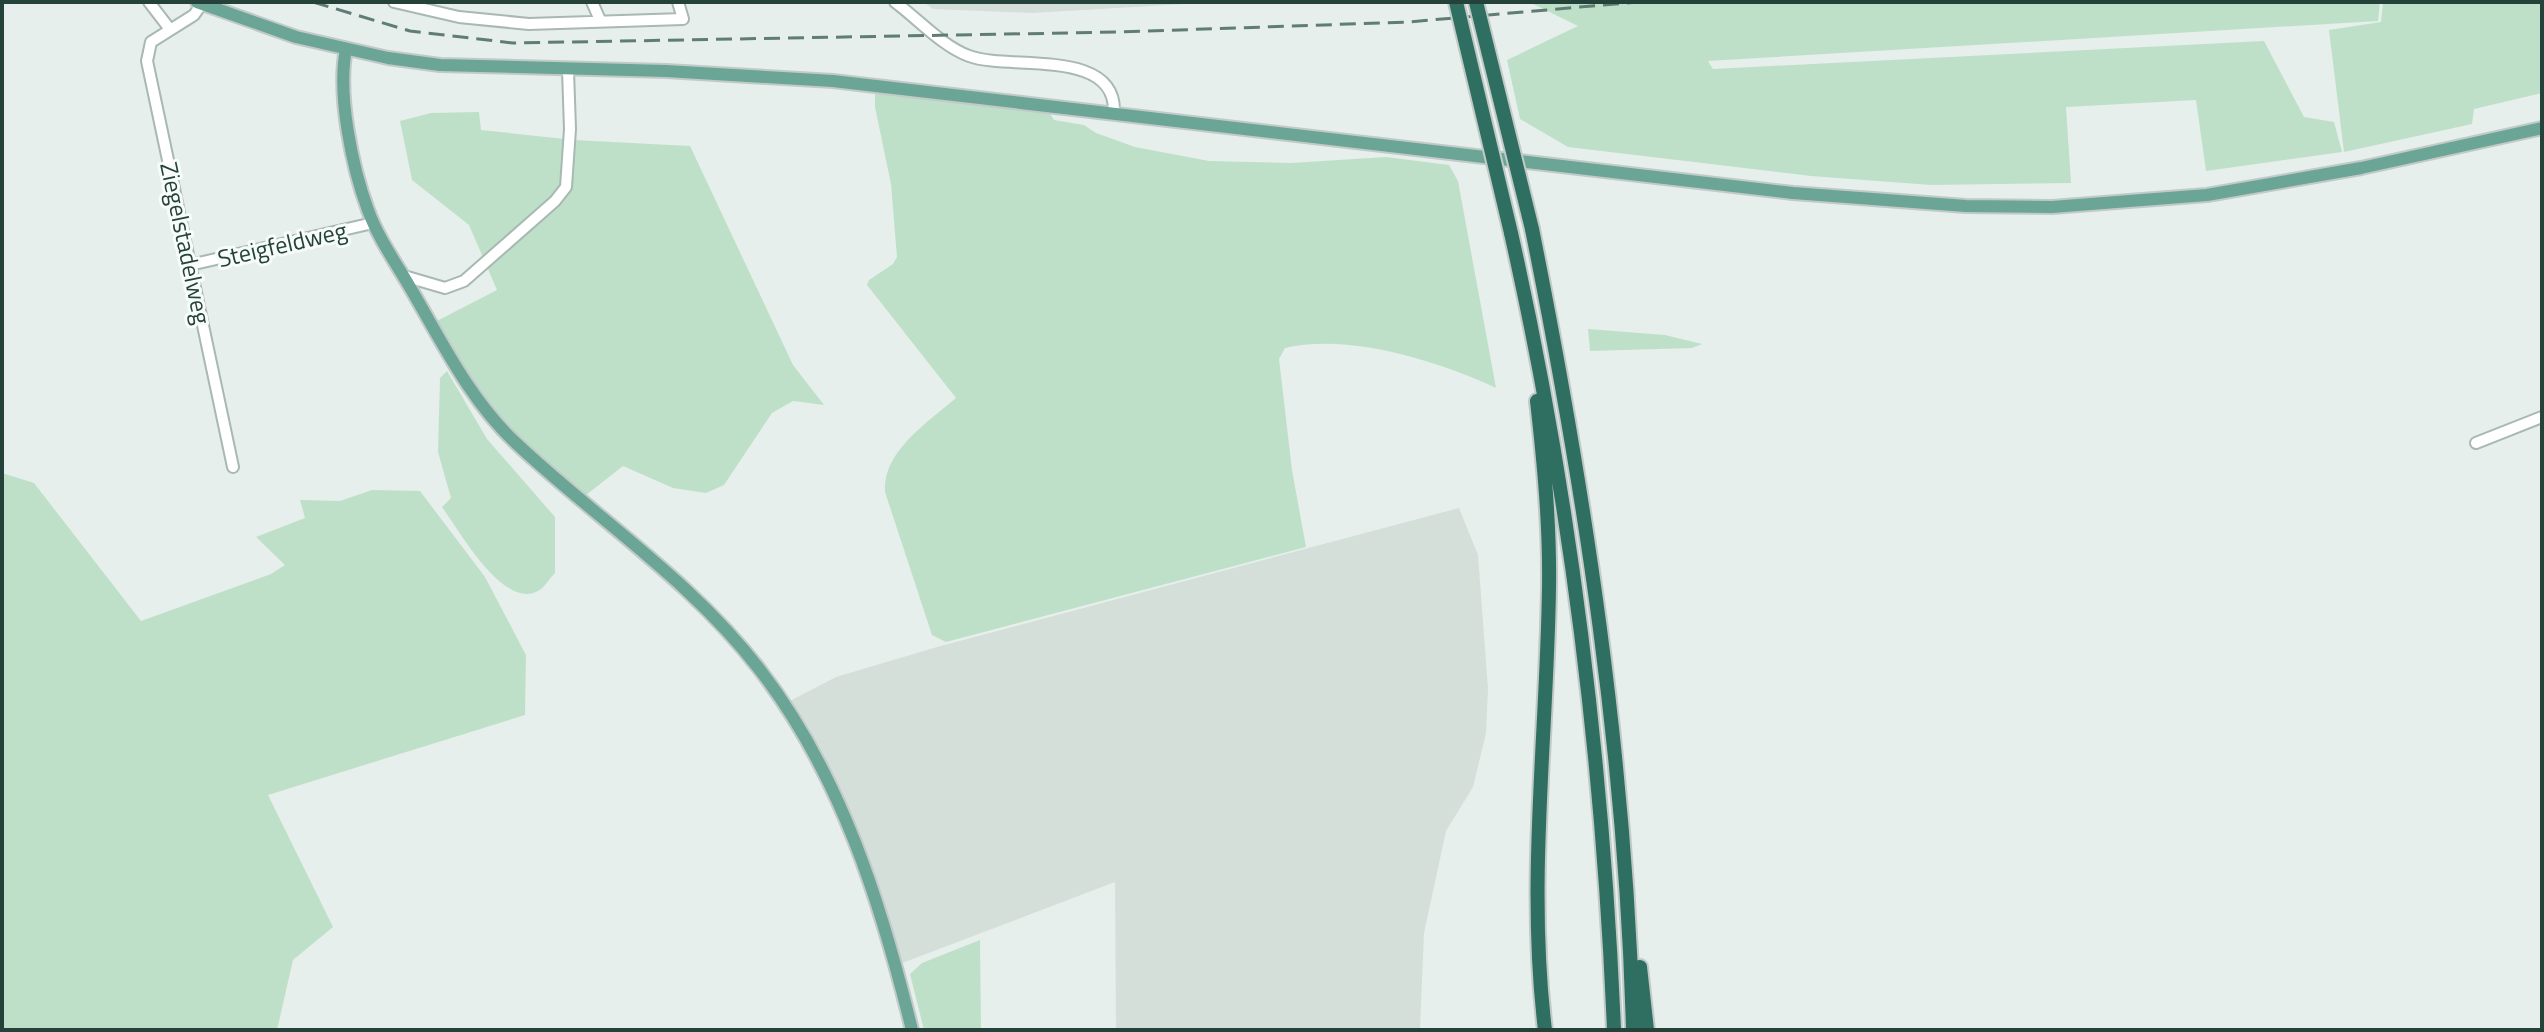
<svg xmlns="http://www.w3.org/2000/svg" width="2544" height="1032" viewBox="0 0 2544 1032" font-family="'Titillium Web',sans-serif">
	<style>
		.built { fill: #d4dfda }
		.green { fill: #bfe0c8 }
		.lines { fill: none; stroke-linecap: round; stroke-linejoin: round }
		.minor-casing { stroke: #a8b8b2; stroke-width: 14 }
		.major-casing { stroke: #c2cac8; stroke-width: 16 }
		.highway-casing { stroke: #c2cac8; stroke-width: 18 }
		.minor { stroke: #fff; stroke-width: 10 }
		.major { stroke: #6aa596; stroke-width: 12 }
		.highway { stroke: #2f6f62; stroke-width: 14 }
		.rail { stroke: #5f7d75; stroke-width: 3; stroke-dasharray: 16 8; stroke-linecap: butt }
		.highway-bridge-casing { stroke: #c2cac8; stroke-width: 18; stroke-linecap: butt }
		.highway-bridge { stroke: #2f6f62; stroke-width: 14 }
		.labels { text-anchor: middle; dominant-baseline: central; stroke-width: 6; stroke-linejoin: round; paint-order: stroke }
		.street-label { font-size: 24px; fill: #24423a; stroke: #f7fbf9 }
	</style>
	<rect width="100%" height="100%" fill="#e6efeb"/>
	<!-- built -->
	<path class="built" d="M923 2H1219L1032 13 933 9Z
		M1459 508 1478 555 1488 689 1486 733 1473 787 1446 831 1424 933 1420 1030H1116L1115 882 897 965 871 880 786 703 836 677 937 647Z"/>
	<!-- green -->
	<path class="green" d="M1529 2H2380L2378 21 1708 61 1713 69 2264 41 2304 117 2334 122 2342 152 2206 171 2196 100 2066 107 2071 183 1931 185 1811 176 1568 147 1520 119 1507 60 1578 26Z
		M2383 2H2542V93L2474 109 2472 124 2344 152 2329 30 2381 22Z
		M875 86 1044 104 1054 120 1084 125 1096 133 1135 147 1209 161 1291 163 1386 157 1449 165 1458 181 1496 388C1438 361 1349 333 1285 348L1279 359 1292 470 1306 547 946 642 932 635 885 492C882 452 928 422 956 398L867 285 869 280 893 264 897 257 891 184 875 107Z
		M479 112 481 130 574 140 690 146 793 365 824 405 793 401 772 413 724 485 706 493 673 488 623 466 581 499 515 440 479 396 433 323 497 290 469 225 412 180 400 121 431 113Z
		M1588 329 1665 335 1702 344 1692 348 1590 351Z
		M447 371 487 439 555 517V573C550 578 544 588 538 591 503 610 459 530 442 507L451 498 438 452 440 378Z
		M2 473 34 483 141 621 271 574 285 565 256 537 305 518 300 500 340 501 372 490 420 491 485 577 526 655 525 715 268 795 333 927 293 960 277 1030H2Z
		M980 940 981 1030H924L910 974 922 963Z"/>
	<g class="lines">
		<defs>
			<path id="minor" d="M149 2 169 28
				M203 2 194 15 151 42 147 61 233 467
				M394 2 459 17 529 24 683 19 678 2
				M592 2 600 20
				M895 2C918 19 942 46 969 56 1009 71 1116 47 1114 112
				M190 265 373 223
				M404 276 445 288 464 281 555 201 566 187 570 129 568 70
				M2476 443 2542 417"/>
			<path id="major" d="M197 2 296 37 388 58 440 65 666 71 833 81 1793 193 1966 206 2052 207 2207 195 2361 168 2542 128
				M346 49C337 94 352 167 368 210 378 238 396 263 411 289 442 342 471 402 517 444 598 520 692 581 760 670 841 775 881 903 912 1030"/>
			<path id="highway" d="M1532 229C1585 493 1626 760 1633 1030
				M1511 233C1570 495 1603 761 1614 1030
				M1537 401C1544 463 1550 525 1549 588 1547 735 1527 884 1545 1030
				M1640 967 1647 1030"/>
		</defs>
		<!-- minor casing -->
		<use href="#minor" class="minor-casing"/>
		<!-- major casing -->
		<use href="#major" class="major-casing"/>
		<!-- highway casing -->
		<use href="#highway" class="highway-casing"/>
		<!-- minor -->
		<use href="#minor" class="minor"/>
		<!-- major -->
		<use href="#major" class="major"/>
		<!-- highway -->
		<use href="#highway" class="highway"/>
		<!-- rail -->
		<path class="rail" d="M313 2 410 31 513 43 1120 32 1408 22 1638 2"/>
		<defs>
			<path id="highway-bridge" d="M1456 2 1511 233
				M1476 2 1532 229"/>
		</defs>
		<!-- highway-bridge casing -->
		<use href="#highway-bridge" class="highway-bridge-casing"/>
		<!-- highway-bridge -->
		<use href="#highway-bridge" class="highway-bridge"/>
	</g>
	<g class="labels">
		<!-- street labels -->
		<g class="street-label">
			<text transform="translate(186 243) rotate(78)">Ziegelstadelweg</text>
			<text transform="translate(282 244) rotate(-13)">Steigfeldweg</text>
		</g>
	</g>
	<!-- border -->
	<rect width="2544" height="1032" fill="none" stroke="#24423a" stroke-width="8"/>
</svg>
